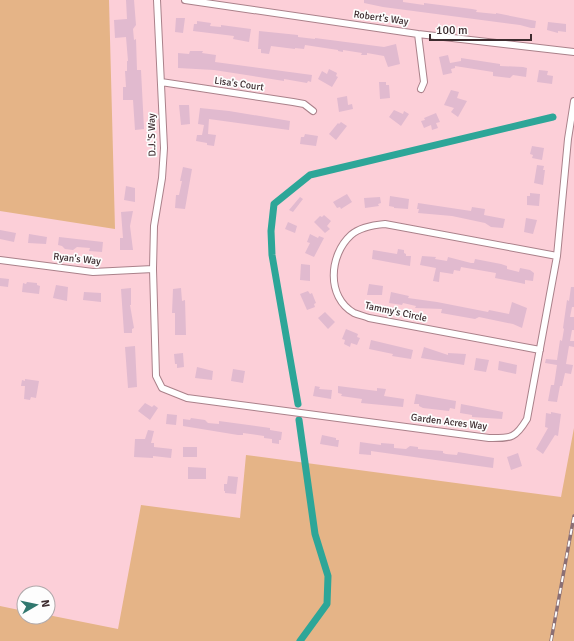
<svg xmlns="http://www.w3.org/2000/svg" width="574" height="641" viewBox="0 0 574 641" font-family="Signika,sans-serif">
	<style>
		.green { fill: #e5b487 }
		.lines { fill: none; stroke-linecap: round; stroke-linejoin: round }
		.canal { stroke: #2da698; stroke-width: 7 }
		.building { fill: #e1bacf }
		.minor-casing { stroke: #aa818a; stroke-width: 8 }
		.minor { stroke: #fff; stroke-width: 6 }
		.rail-casing { stroke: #8b6f74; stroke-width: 3.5 }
		.rail { stroke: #fdfdfd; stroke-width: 2; stroke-dasharray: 6; stroke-linecap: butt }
		.labels { text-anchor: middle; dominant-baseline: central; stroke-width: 3.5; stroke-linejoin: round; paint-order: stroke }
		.street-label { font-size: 10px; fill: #3d2c2f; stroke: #fdfdfd }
	</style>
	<rect width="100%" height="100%" fill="#fccfd8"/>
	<!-- green -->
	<path class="green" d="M0 0H109L115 229 0 211Z
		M574 428V641H0V606L24 611V617H48V615L118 629 141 505 240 518 246 455 561 497Z"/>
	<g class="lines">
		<!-- canal -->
		<path class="canal" d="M298 404 272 255 271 231 274 204 310 175 553 117
			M299 420 315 534 328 576 327 604 300 641"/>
	</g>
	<!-- building -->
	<path class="building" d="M126 0H134L136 25 133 29 134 40 136 39 137 70H141L144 129 135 130 133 100H123V87H126L125 71H127V61H128L126 37 115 38 114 20 127 19Z
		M364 0H403V2L424 5V3L472 9 477 10 476 12 496 14V13L536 21 535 28H531L520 25 383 7 364 3Z
		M176 18H185L183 33 175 32Z
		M197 21 211 23 210 26 221 27V25L251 29 249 42 233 39 234 36 193 31 194 24H197Z
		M548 22 566 24V32L558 31V33L547 30Z
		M259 31 298 35V37L315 39V38L384 47 396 44 400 64 388 67 384 56 367 53V55H361L362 53 343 50V52L338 51V50L305 45 304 49 295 48V49L271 46 269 54 261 53V49H258Z
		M190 51H203L202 53 216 55 215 62 312 75 311 82 308 81 307 83 284 79V81L214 70 178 68V53L189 54Z
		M448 55 450 63 461 61V58L500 64V66L523 67 527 68 526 77 513 75 510 78 493 76V72L455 66V68L451 69 452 73 443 75 439 57Z
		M329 69 337 73 336 76 338 77 332 87 318 79 322 71 327 74Z
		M539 70 548 71 547 75 553 76 552 84 537 82Z
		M379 82H386V85H389L390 98 380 99Z
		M451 90 459 92 457 98 467 101 458 117 451 112 454 108 444 105Z
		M347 96 348 105 352 104 353 109 339 112 337 98Z
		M179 105H189L190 124 181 125Z
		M200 108 229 111 290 121 289 130 209 119 208 134 216 135 214 146 207 145V143L196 141 197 135H202L204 125 198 124Z
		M394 110 403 114 404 111 409 114 401 126 389 117Z
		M436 113 440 122 436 123 438 128 432 130 431 125 424 128 421 121 425 120 424 118Z
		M341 122 347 126 336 140 329 134 338 123 339 124Z
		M305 134 318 136 316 146 300 144 301 137H304Z
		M532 146 544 148 542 160 532 158 533 155 530 154Z
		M537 165 544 166 543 170H545L543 185 534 183Z
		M183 167 192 169 185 209 175 208 176 195H179L182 181H180Z
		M126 186 135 188V202L124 200Z
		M530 193 540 194 539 206 527 205V196H530Z
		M347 194 352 202 341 209 340 207 337 208 333 202Z
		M390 196 409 199 408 209 394 208V207L389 206Z
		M300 197 303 199 293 212 289 210Z
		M380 197 381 203 378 204 379 206 365 208 364 198Z
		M418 203 471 211 472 207 485 209 484 215 505 219 503 228 491 227 485 223 452 216 418 213 419 209H417Z
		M133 211 130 226 133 250H120V238H123L121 212Z
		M324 215 331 221 327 226 330 229 325 233 314 222 320 216 322 217Z
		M526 218 537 220 533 234 524 232Z
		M288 222 297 226 295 233 285 229Z
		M0 230 16 233 14 242 0 239Z
		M29 234 47 237 46 244 28 243Z
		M310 234 318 238 319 236 324 238 314 257 305 253 310 243 307 242Z
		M59 237 103 242 102 252 89 251 90 248 77 247 73 250 65 249 62 246 58 245Z
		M398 249 404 250V253L406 254V256H411L410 266 372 259 373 250 397 254Z
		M422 256 436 257 435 259 447 261 448 257 471 263H474L475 259 501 264 507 266V269L519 272 520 268 530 270 534 273 533 281 525 280V284L495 278 496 273 461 267 460 271 454 270 453 274 440 272 439 282 433 281 436 268 420 265Z
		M301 264 310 265V281L300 280Z
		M0 278 9 279 8 287 0 286Z
		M27 282 37 283V285L40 286 39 294 22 292 23 283 26 284Z
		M369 284 383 286 382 295H367Z
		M56 285 68 287 67 301 53 298Z
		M571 287H574V307H572L570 317H574V330H572L570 341H574V347L569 346 566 364 573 365 571 374 565 373 562 386H560L557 402 548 401 551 385H554L557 365 545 363 546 359 557 360 560 340 562 341 564 329 563 328 567 300 569 301Z
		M131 288V305H130L134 328 132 329V333H124L121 289Z
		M181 288 182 301 185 300 186 335H175V313H172L173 289Z
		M308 291 310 294 312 293 316 303 314 304 315 307 307 310 300 294Z
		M84 292 101 293V302L83 300Z
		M391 292 409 296 408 298 437 302 488 312 489 310 509 314 512 302 527 308 522 328 513 324 479 317 475 319 441 313 442 309 415 308 416 306 403 303 402 305 389 303Z
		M325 312 335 322 328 329 318 318Z
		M346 329 358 334 357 337 360 338 357 345 351 343 350 347 344 344 345 340 342 339Z
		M371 340 413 350 411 359 392 356 393 354 369 349Z
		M135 346 137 387 128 388 125 347Z
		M424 347 448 355V353L466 354 464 365 421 358Z
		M183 353 184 367 177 368V364H175L174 354Z
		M476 358 489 360 486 372 474 370Z
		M499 361 517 365 516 374 498 370Z
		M197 367 213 371 212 380 195 378Z
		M233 369 245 371 243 383 231 381Z
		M25 379 39 381 36 398 31 397 30 400 24 399 25 386H21L22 380 25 381Z
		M315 386 320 387 319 389 332 390 331 399 313 396Z
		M338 386 377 391V388L386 389 384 396 404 399 403 407 361 403 362 399 341 396 342 394 338 393Z
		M416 394 456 401 455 409 450 408 449 411 423 408 419 406V404H414Z
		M145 403 152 407 154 405 158 408 150 420 138 411Z
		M461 404 503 412 502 419 472 417V415L460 413Z
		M551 412 561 414 558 436 555 435 543 454 536 449 548 428 545 427 546 413 551 414Z
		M167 414 177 415 176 425 166 424Z
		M191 418 205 420 208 423 219 424V421L270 428V430L282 432 281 440H279V444L272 443V439L264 438V436L243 433V435H238L183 426V419L190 420Z
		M148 430 154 431 151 443H154V447L172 449 171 458 153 456V458L134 457 135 439H145Z
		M322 435 336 438V440H339L338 447 320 444Z
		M360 442 381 445V443L394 444V448L406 449 410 446 418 447V449L443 451V453L446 454 457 455 458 452 494 458 493 468 371 451V455L359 454Z
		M183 447H197V457H183Z
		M518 453 522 466 511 470 507 457Z
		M188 467 206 468V479H188Z
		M228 476 238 477 236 494 225 493V491H224V484H227Z"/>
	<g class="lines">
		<defs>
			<path id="minor" d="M157 0 164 148 162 178 154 226 153 269 156 376 162 388 187 398 489 438C511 438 515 439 527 419L557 256 568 139 574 101
				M185 0 418 34 574 52
				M418 34 424 82 421 89
				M161 82 293 102 304 104 313 111
				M0 260 93 272 153 269
				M540 350 369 318C364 316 359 315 354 313 326 297 329 255 351 235 360 227 373 225 385 224L557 256"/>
		</defs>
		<!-- minor casing -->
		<use href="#minor" class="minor-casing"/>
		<!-- minor -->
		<use href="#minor" class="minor"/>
		<defs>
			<path id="rail" d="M551 641 574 516"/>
		</defs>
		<!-- rail casing -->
		<use href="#rail" class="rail-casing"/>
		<!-- rail -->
		<use href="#rail" class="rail"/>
	</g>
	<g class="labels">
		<!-- street labels -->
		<g class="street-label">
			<text transform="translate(381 18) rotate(8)">Robert's Way</text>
			<text transform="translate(239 84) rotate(8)">Lisa's Court</text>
			<text transform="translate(152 135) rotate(-91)">D.J.'S Way</text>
			<text transform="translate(77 259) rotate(6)">Ryan's Way</text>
			<text transform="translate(396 312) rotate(12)">Tammy's Circle</text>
			<text transform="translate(449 422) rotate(7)">Garden Acres Way</text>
		</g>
	</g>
	<!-- north arrow -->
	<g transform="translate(36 605) rotate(81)"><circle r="19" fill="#fdfdfd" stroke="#b0a9ab"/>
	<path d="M0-3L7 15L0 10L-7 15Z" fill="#30776e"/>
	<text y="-6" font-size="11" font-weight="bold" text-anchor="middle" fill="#3d2c2f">N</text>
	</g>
	<!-- scale -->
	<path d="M430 34v6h101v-6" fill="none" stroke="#3d2c2f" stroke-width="2"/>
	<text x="436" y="34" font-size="12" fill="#3d2c2f" stroke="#fdfdfd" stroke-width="3" paint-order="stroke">100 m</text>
</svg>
